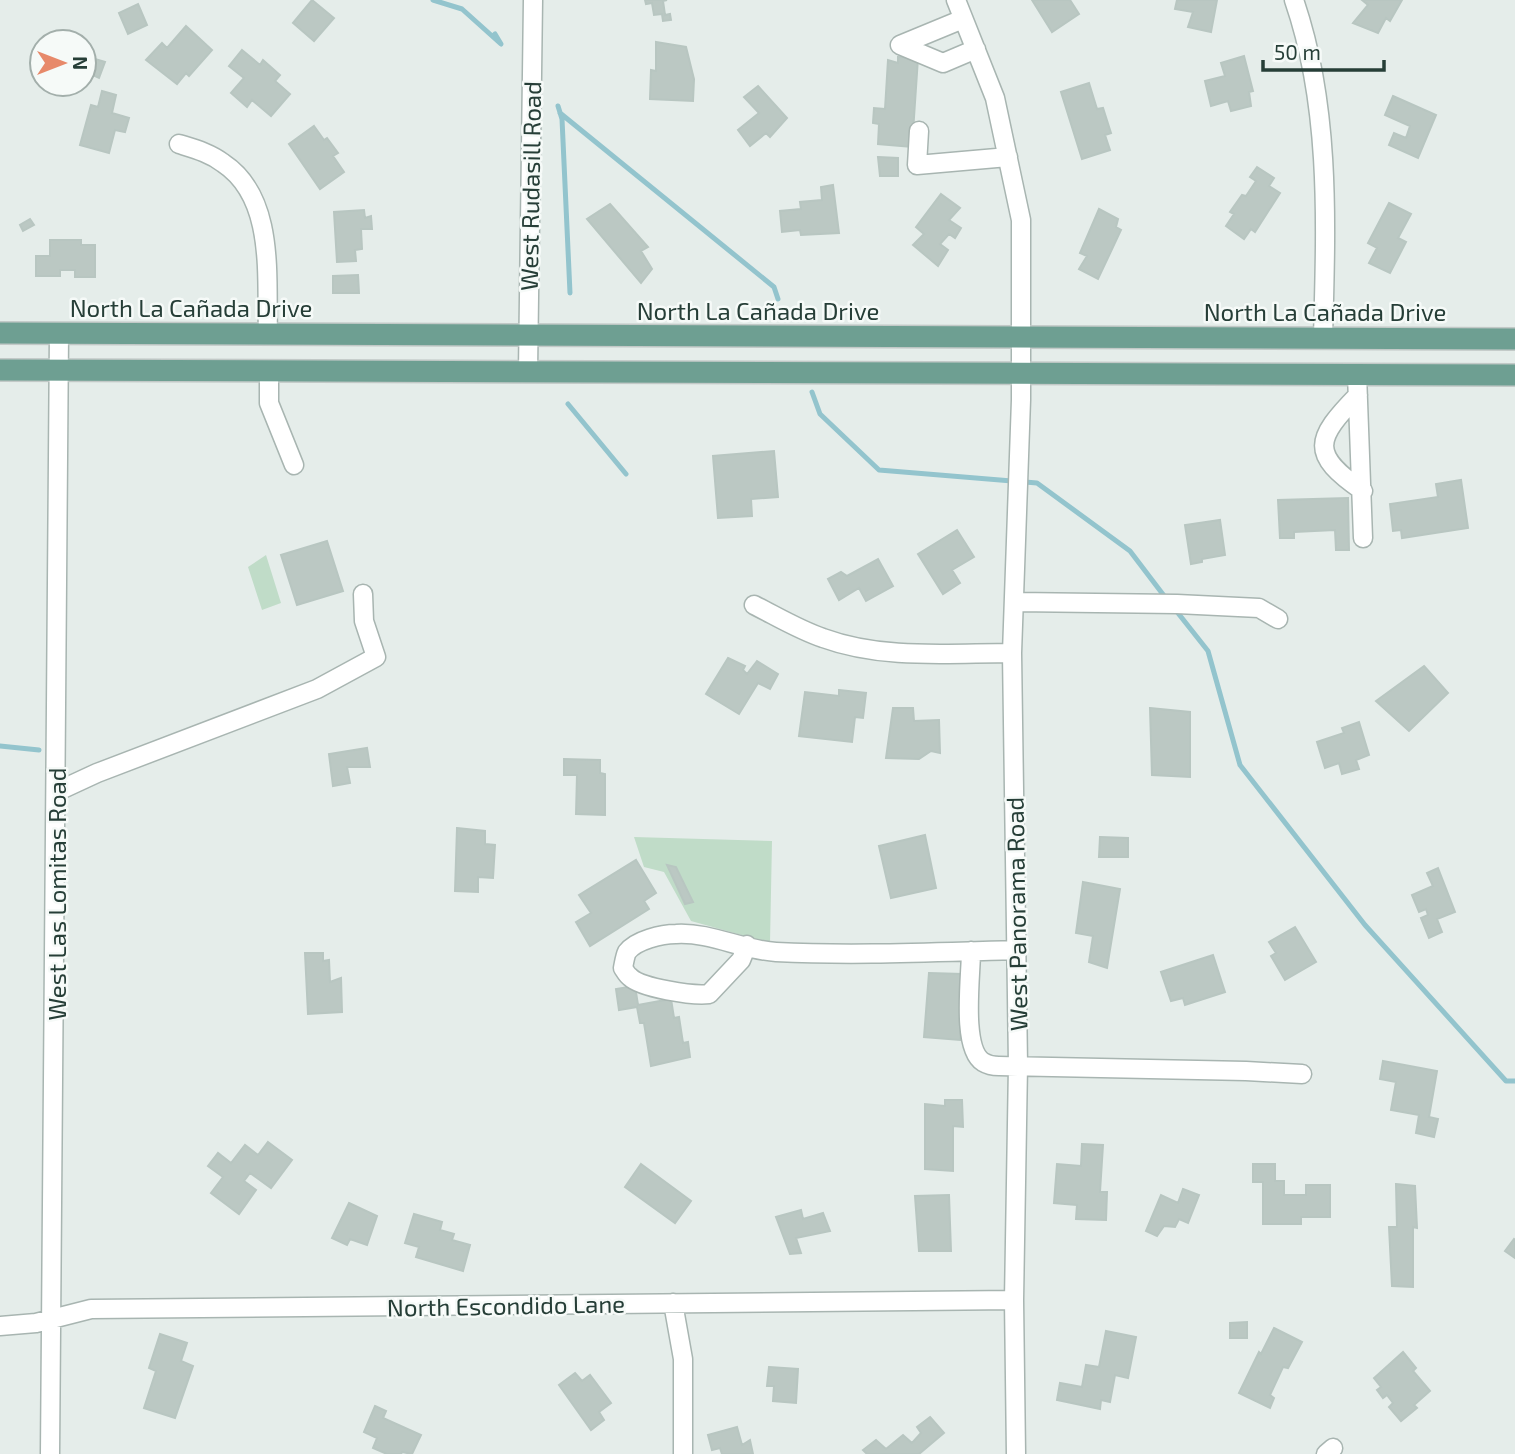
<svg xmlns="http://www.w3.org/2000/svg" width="1515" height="1454" viewBox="0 0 1515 1454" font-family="'Exo 2',sans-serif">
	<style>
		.green { fill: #c0dcc8 }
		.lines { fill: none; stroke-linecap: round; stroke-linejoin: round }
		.stream { stroke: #93c4cd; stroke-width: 5 }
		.building { fill: #bbc8c3; stroke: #b8c6c1; stroke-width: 2 }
		.minor-casing { stroke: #a8b5b1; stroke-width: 21 }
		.major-casing { stroke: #c2c9c7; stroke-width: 24 }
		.minor { stroke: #fff; stroke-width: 18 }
		.major { stroke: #6e9f92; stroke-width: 21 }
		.labels { text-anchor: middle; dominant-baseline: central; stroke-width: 5; stroke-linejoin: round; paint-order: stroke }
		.street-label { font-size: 24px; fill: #263e37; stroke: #f6faf8 }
	</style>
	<rect width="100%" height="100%" fill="#e5edea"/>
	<!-- green -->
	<path class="green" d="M266 555 281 603 262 610 248 567Z
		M634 837 772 841 770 943 691 921 664 872 644 867Z"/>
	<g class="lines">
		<!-- stream -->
		<path class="stream" d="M433 0 462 9 501 44 495 34
			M558 106 562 119 570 293
			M560 113 774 287 778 299
			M812 392 820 414 879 470 1037 483 1130 551 1168 601
			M568 404 626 474
			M1174 608 1208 651 1240 765 1365 925 1506 1081H1515
			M0 746 39 750"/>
	</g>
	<!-- building -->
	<path class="building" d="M312 0 334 18 314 41 293 23Z
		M645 0H667L663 1 665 15 670 14 671 20 663 21 662 14 654 15 652 3 646 4Z
		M1032 0H1070L1079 14 1052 32Z
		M1177 0H1217L1211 32 1188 27 1193 12 1175 9Z
		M1362 0H1402L1390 21 1386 18 1378 33 1353 23 1368 5Z
		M138 4 147 25 128 34 119 13Z
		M186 26 212 50 189 76 186 73 177 84 146 60 162 43 167 48Z
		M656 42 686 47 694 79 693 101 650 99 651 70 656 71Z
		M242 50 260 65 263 60 280 75 275 81 290 94 271 116 252 100 247 107 231 93 244 78 229 66Z
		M1244 56 1253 91 1249 92 1251 106 1231 111 1228 101 1211 106 1205 81 1225 76 1221 63Z
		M88 57 105 62 99 78 84 71Z
		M898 57 918 58 912 147 878 144 879 124 873 123 874 108 885 109 888 60 898 63Z
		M1089 83 1097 109 1103 108 1111 133 1105 135 1110 150 1082 159 1061 92Z
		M758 86 787 118 770 137 766 133 750 146 738 130 759 113 744 97Z
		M102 91 116 95 112 113 129 118 125 132 115 130 109 153 80 145 91 105 98 107Z
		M1393 96 1436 115 1418 158 1389 145 1394 133 1406 138 1410 126 1385 115Z
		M314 126 324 140 327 138 338 153 333 156 344 172 320 189 289 144Z
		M878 157 898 158V176H880Z
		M1257 167 1274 178 1269 186 1280 193 1255 232 1251 229 1244 239 1226 226 1234 214 1230 212 1242 195 1246 196 1256 181 1250 177Z
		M833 185 839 233 801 235 800 230 782 232 780 211 801 209 800 202 822 200 821 187Z
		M941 194 960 208 949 220 961 228 955 238 949 234 940 244 948 250 938 266 913 245 924 234 916 227Z
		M1389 203 1411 214 1398 238 1406 242 1390 273 1369 263 1377 248 1368 243Z
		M610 204 648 247 641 251 652 269 641 283 587 219Z
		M1099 209 1118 219 1116 227 1121 230 1098 279 1079 269 1087 256 1080 253Z
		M364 210 365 218 371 216 372 229H361L362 249 355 250 356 261 337 262 334 212Z
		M30 219 34 225 23 231 20 225Z
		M50 240H81V245H95V277H75V270H60V276H36V256H50Z
		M358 275 359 293H333V276Z
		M774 451 778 497 751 499 752 516 718 518 713 456Z
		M1461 480 1468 528 1402 538 1401 530 1393 531 1390 504 1438 497 1436 484Z
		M1348 498 1349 550H1336L1335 530 1294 532V538H1280L1278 500Z
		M1220 520 1225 555 1202 559V562L1191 564 1185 525Z
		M957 530 974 557 952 570 960 583 943 594 918 554Z
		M327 541 343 591 297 605 281 555Z
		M878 559 893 586 866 601 859 588 839 600 828 579 841 572 847 576Z
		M728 658 745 666 743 670 747 674 757 661 778 674 770 689 758 683 739 714 706 694Z
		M1424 666 1448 693 1409 731 1376 701Z
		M839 690 866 693 863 718 855 717 852 742 799 736 805 692 839 696Z
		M893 708H913L914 721 939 720 940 753 931 751 919 759 886 758Z
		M1150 708 1190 712V777L1152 775Z
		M1359 722 1369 755 1356 760 1359 769 1342 774 1339 763 1325 768 1317 742 1344 733 1342 728Z
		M367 748 370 767H347L350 783 333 786 329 754Z
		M564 759 600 760V773L605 774V815L576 814 577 775H564Z
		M457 828 485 831V844L495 845 493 878 478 877V892L455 891Z
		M925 835 936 888 891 898 879 846Z
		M1100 837 1128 838V857H1099Z
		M636 860 656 893 644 901 649 909 590 946 576 922 591 913 579 895Z
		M667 865 676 867 693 902 685 904Z
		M1438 868 1455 912 1437 919 1442 932 1429 938 1421 918 1428 915 1426 909 1419 912 1412 895 1433 886 1427 873Z
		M1083 882 1120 889 1107 968 1089 962 1093 936 1076 933Z
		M1295 927 1316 962 1285 980 1271 956 1276 953 1269 942Z
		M305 953H323V961L329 960 330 982 341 978 342 1012 308 1014Z
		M1213 955 1225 992 1185 1005 1183 998 1171 1001 1161 972Z
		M929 973 962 974 960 1040 924 1037Z
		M635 986 638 1005 671 999 674 1018 679 1017 683 1043 688 1042 690 1057 651 1066 644 1023H640L637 1007 619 1010 616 989Z
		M1383 1061 1437 1071 1429 1117 1438 1119 1434 1137 1416 1133 1419 1115 1391 1110 1396 1082 1380 1079Z
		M945 1100H962L963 1127 953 1126V1171L925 1169V1104L945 1106Z
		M268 1142 292 1160 271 1188 250 1173 244 1181 256 1190 239 1214 211 1193 223 1177 208 1166 218 1153 231 1163 245 1145 258 1155Z
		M1082 1144 1103 1145 1100 1192H1107L1106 1220 1076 1219 1077 1205 1054 1203 1057 1164 1081 1166Z
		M641 1164 691 1201 675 1223 625 1187Z
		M1253 1164H1275V1181H1284V1195H1306V1185H1330V1217H1301V1224H1263V1182H1253Z
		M1396 1184 1415 1186 1417 1228 1413 1227V1287L1392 1286 1389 1227H1397Z
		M1183 1189 1199 1195 1188 1223 1179 1219 1175 1227 1164 1226 1157 1236 1146 1231 1161 1195 1178 1203Z
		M949 1195 951 1251H919L915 1196Z
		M349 1203 377 1216 367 1245 350 1239 347 1245 332 1238Z
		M801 1210 803 1219 823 1213 830 1231 796 1238 801 1253 790 1254 776 1217Z
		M414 1214 442 1222 440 1230 454 1234 452 1240 470 1245 463 1271 416 1257 419 1247 405 1243Z
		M1514 1239 1515 1240V1258L1505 1251Z
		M1247 1322V1338H1230V1323Z
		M1274 1328 1302 1342 1288 1368 1283 1367 1270 1395 1274 1398 1270 1408 1239 1393 1259 1352 1261 1354Z
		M1106 1331 1136 1337 1128 1378 1115 1375 1110 1402 1101 1400 1100 1409 1057 1400 1060 1383 1082 1387 1086 1365 1099 1367Z
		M160 1334 187 1343 181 1361 193 1366 175 1418 144 1408 156 1371 149 1368Z
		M1403 1352 1416 1368 1413 1371 1430 1391 1414 1405 1417 1408 1401 1421 1389 1407 1393 1403 1387 1395 1383 1398 1377 1390 1381 1387 1374 1378Z
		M769 1367 798 1369 796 1403 773 1401 774 1386H767Z
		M575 1373 582 1381 590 1375 611 1403 599 1412 604 1420 591 1430 559 1385Z
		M375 1406 386 1411 383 1418 421 1435 412 1454 402 1452 401 1454H387L373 1448 377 1438 364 1432Z
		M930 1417 944 1433 919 1454H867L863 1450 876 1440 886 1449 903 1435 912 1443 921 1433 917 1427Z
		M737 1427 742 1445 750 1440 753 1454H722L720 1448 712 1450 708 1435Z"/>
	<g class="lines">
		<defs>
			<path id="minor" d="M956 0 995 98 1021 220V400L1012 653 1018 1065 1014 1300 1016 1454
				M1294 0C1331 107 1326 225 1323 337
				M900 45 943 63 976 49
				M900 45 963 19
				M919 131 917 165 1008 157
				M179 144C195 149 210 153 223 163 276 198 266 278 268 333
				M269 371V403L294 465
				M528 371 533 0
				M1357 374 1363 538
				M1358 395C1315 439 1309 454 1363 491
				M1015 602 1177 604 1259 608 1278 619
				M754 605C776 616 799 630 823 638 883 660 950 653 1012 653
				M56 792 97 773 317 689 376 657 364 621 363 594
				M747 945 741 960 709 994C693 996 641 988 630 977 627 975 625 971 623 968 624 963 625 956 627 952 636 940 662 934 676 934 711 932 742 950 776 952 856 956 936 952 1017 950
				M971 951C971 976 961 1048 983 1062 988 1065 994 1066 999 1066L1246 1071 1302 1074
				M673 1303 683 1359V1454
				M0 1326 36 1323 91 1309 1014 1300
				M50 1454 59 333
				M1326 1454 1333 1448"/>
			<path id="major" d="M0 333 1515 339
				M0 370 1515 375"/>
		</defs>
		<!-- minor casing -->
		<use href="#minor" class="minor-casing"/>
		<!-- major casing -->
		<use href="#major" class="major-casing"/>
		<!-- minor -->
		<use href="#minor" class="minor"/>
		<!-- major -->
		<use href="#major" class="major"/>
	</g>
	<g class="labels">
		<!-- street labels -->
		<g class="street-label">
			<text transform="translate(530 186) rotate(-89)">West Rudasill Road</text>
			<text x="191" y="307">North La Cañada Drive</text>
			<text x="758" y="310">North La Cañada Drive</text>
			<text x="1325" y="311">North La Cañada Drive</text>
			<text transform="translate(56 894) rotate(-90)">West Las Lomitas Road</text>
			<text transform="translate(1016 914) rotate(-91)">West Panorama Road</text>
			<text transform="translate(506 1305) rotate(-1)">North Escondido Lane</text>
		</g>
	</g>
	<!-- north arrow -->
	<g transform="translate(63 63) rotate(90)"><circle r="33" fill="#f6faf8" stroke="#a3afab" stroke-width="2"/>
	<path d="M0-5L12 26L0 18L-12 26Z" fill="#e7896a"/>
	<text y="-10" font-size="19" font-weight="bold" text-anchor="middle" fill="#263e37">N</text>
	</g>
	<!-- scale -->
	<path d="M1263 60v10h121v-10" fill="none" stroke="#263e37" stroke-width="3.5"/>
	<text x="1274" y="60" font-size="21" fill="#263e37" stroke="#f6faf8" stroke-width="5" paint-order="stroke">50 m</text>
</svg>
